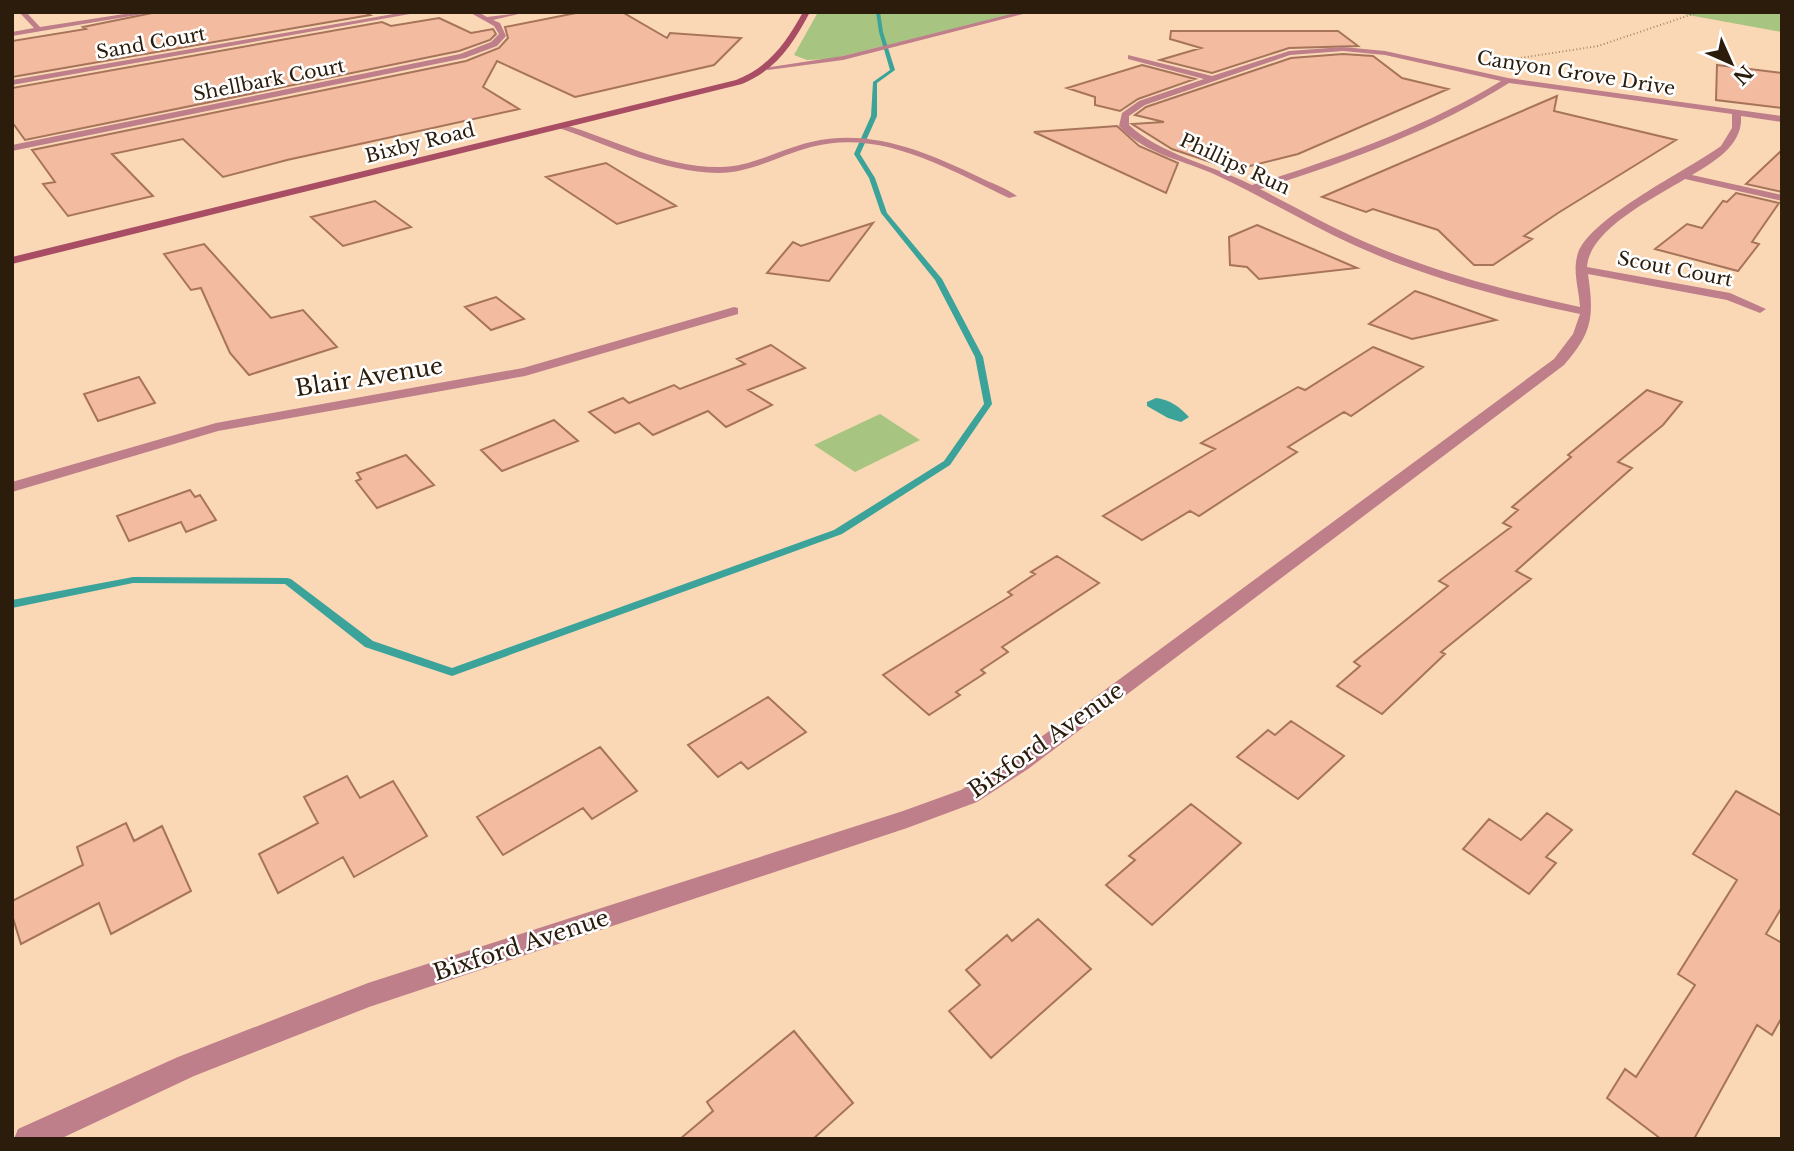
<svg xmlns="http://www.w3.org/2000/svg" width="1794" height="1151" viewBox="0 0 1794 1151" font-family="'Libre Baskerville',serif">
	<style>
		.green { fill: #a7c480 }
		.water { fill: #3ba39a }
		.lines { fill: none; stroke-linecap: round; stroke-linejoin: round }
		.stream { fill: #3ba39a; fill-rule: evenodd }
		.building { fill: #f3bca0; stroke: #a7745b; stroke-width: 2 }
		.path { stroke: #a3896e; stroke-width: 2; stroke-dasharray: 1 2.5; stroke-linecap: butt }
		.lane { fill: #be7e8a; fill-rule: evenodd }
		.street { fill: #be7e8a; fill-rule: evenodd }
		.secondary { fill: #a84d63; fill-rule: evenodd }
		.labels { text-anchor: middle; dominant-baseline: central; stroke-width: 5; stroke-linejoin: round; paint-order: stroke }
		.far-street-label { font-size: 19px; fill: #2b1c0b; stroke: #fff }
		.street-label { font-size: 23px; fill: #2b1c0b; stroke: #fff }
	</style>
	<rect width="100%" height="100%" fill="#fad8b5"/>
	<!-- green -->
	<path class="green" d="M818 12H1021L831 59 807 60 794 55Z
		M1672 12H1782V32Z
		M880 414 920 440 855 472 814 445Z"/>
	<!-- water -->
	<path class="water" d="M1156 398C1169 399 1181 408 1189 417L1181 422 1168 418 1147 406V402Z"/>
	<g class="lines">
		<!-- stream -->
		<path class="stream" d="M876 12H880L883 32 895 70 877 83V116L860 154 875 178 887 213 942 279 983 357 992 404 950 465 842 534 452 676 365 647 285 584 133 583 12 608V600L133 577 287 578 291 579 373 641 452 668 834 530 944 461 984 404 975 357 935 280 881 213 869 178 854 154 871 116 873 82 890 70 879 32Z"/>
	</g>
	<!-- building -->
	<path class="building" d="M157 12H363L370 15 12 77V41L86 29 83 27Z
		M581 12H622L667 38 670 33 741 38 714 65 575 97 497 61 483 87 519 109 287 160 223 177 183 139 112 154 153 196 68 216 43 184 55 182 32 150 466 61 499 48 508 38 505 27Z
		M439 18 471 33 493 29 496 34 490 40 459 51 25 140 12 122V88L382 22 391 26Z
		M1171 31H1338L1358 46 1289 48 1212 73 1160 60 1201 48 1170 39Z
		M1343 54 1373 56 1402 78 1448 89 1298 154 1234 170 1172 149 1132 124 1164 122 1135 115 1146 107 1291 58Z
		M1142 65 1195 79 1138 99 1120 111 1095 105V97L1067 88Z
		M1717 65 1782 73V108L1716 100Z
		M1557 96 1554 111 1676 140 1558 213 1524 236 1532 239 1493 265H1474L1438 230 1373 209 1366 212 1322 197Z
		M1117 126 1139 146 1178 163 1166 193 1034 132Z
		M1782 150V192L1746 184Z
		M606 163 676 206 617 224 546 177Z
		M1736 193 1779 203 1752 242 1759 244 1738 271 1655 249 1687 224 1702 228 1723 201 1727 202Z
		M375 201 411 227 343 246 311 217Z
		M873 223 829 281 767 273 793 242 801 246Z
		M1257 225 1357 268 1259 279 1247 267 1230 265 1229 237Z
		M204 244 271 318 303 310 337 347 249 375 230 353 201 288 191 290 164 254Z
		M1415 291 1427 295 1496 320 1412 339 1369 324Z
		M496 297 524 319 491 330 465 307Z
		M771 345 805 368 748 390 772 405 726 427 708 411 653 435 639 423 615 433 589 412 623 398 629 403 674 385 680 389 745 364 737 359Z
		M1373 347 1423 367 1351 416 1344 412 1288 447 1297 452 1199 516 1190 511 1142 540 1103 516 1215 449 1201 443 1298 387 1305 390Z
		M139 377 155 403 98 421 84 394Z
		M1647 390 1682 402 1663 425 1618 462 1632 468 1516 571 1531 579 1441 652 1445 654 1382 714 1337 686 1360 666 1354 662 1448 586 1439 581 1511 527 1503 523 1518 510 1512 507 1571 457 1568 455Z
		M554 420 578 441 502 471 481 450Z
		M406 455 434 485 377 508 356 481 361 479 357 473Z
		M190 490 195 497 200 495 216 520 186 532 181 522 129 541 117 516Z
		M1057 556 1099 583 1002 647 1008 652 981 670 985 673 956 692 960 695 929 715 883 675 1012 595 1008 592 1035 574 1031 572Z
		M768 697 806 732 748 769 741 762 718 777 688 745Z
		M1291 721 1344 756 1298 799 1237 757 1268 730 1275 735Z
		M600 747 637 791 592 819 583 808 503 855 477 817Z
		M347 776 360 798 393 781 427 836 354 877 343 857 278 893 259 854 318 823 304 797Z
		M1736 791 1782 816V907L1766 934 1782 943V1017L1772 1035 1757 1025 1694 1139H1661L1607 1098 1625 1069 1636 1077 1695 985 1678 974 1737 880 1693 854Z
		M1191 804 1241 843 1152 925 1106 885 1135 860 1129 856Z
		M1547 813 1572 830 1546 857 1556 863 1529 894 1463 849 1489 819 1521 840Z
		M126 823 134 841 162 826 191 891 111 934 99 903 21 944 12 915V901L83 865 77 847Z
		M1038 919 1091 969 991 1058 949 1011 980 985 966 970 1007 935 1012 941Z
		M794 1031 853 1103 813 1139H680L713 1111 707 1102Z"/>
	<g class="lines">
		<!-- path -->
		<path class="path" d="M1514 59 1598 46 1699 12"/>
		<!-- lane -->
		<path class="lane" d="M1019 12H1031L843 60 768 70 764 68 843 56Z
			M562 124C614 139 664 168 720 167 752 167 780 149 811 142 871 128 926 152 979 177 991 183 1006 188 1017 196L1009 198C948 169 881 128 811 147 780 155 751 173 718 173 663 172 611 146 559 128Z"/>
		<!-- street -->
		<path class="street" d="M19 12H26L40 27 137 12H155L12 36V32L34 28Z
			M405 12H421L12 85V80Z
			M469 12H478L487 17 527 12 493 20 500 23 506 36 497 46 465 58 12 151V145L460 54 491 42 499 34 494 26Z
			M1343 47 1385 51 1508 78 1782 116V122L1741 116C1743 145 1715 161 1692 175L1782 195V201L1685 179C1656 197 1589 229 1587 267L1730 293 1766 309 1760 313 1727 300 1588 274C1594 316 1593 332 1564 365L1028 769 977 802 907 828 369 1007 194 1076 60 1139H14L18 1129 178 1057 368 983 903 811 961 790 1014 757 1554 359 1573 334 1580 314C1503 298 1427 278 1356 246 1309 225 1265 198 1218 176 1185 160 1145 155 1119 126L1122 113 1139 101 1204 79 1128 59V55L1212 76 1289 51ZM1343 51 1385 55 1501 81C1428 126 1334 160 1252 185 1214 166 1158 153 1129 125V116L1145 105 1290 55ZM1509 83 1732 114V128L1721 146C1688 170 1591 217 1578 253 1572 271 1579 289 1580 307 1507 291 1434 272 1365 242 1329 226 1295 207 1260 189 1344 163 1435 130 1509 83Z
			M734 307 738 308V314L525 376 218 431 12 492V482L216 423 523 368Z"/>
		<!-- secondary -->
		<path class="secondary" d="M803 12H810C793 44 776 70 742 84L12 264V257L736 80C769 67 786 43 803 12Z"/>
	</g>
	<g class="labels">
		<!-- far-street labels -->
		<g class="far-street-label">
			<text transform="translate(151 43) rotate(-10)">Sand Court</text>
			<text transform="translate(1576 73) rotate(9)">Canyon Grove Drive</text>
			<text transform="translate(269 80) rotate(-11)">Shellbark Court</text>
			<text transform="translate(420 143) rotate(-14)">Bixby Road</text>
			<text transform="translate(1235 164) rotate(25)">Phillips Run</text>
			<text transform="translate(1675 269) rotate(11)">Scout Court</text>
		</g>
		<!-- street labels -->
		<g class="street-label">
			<text transform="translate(369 377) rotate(-9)">Blair Avenue</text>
			<text transform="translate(1046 740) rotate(-35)">Bixford Avenue</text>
			<text transform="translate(521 945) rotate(-18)">Bixford Avenue</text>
		</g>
	</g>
	<!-- border -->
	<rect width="1794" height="1151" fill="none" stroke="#2b1c0b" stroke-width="28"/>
	<!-- north arrow -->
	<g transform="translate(1731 63) rotate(135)" stroke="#ffffff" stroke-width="5" paint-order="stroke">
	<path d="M0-5L12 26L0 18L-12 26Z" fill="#2b1c0b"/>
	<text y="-10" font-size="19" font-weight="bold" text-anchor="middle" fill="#2b1c0b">N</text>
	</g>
</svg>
